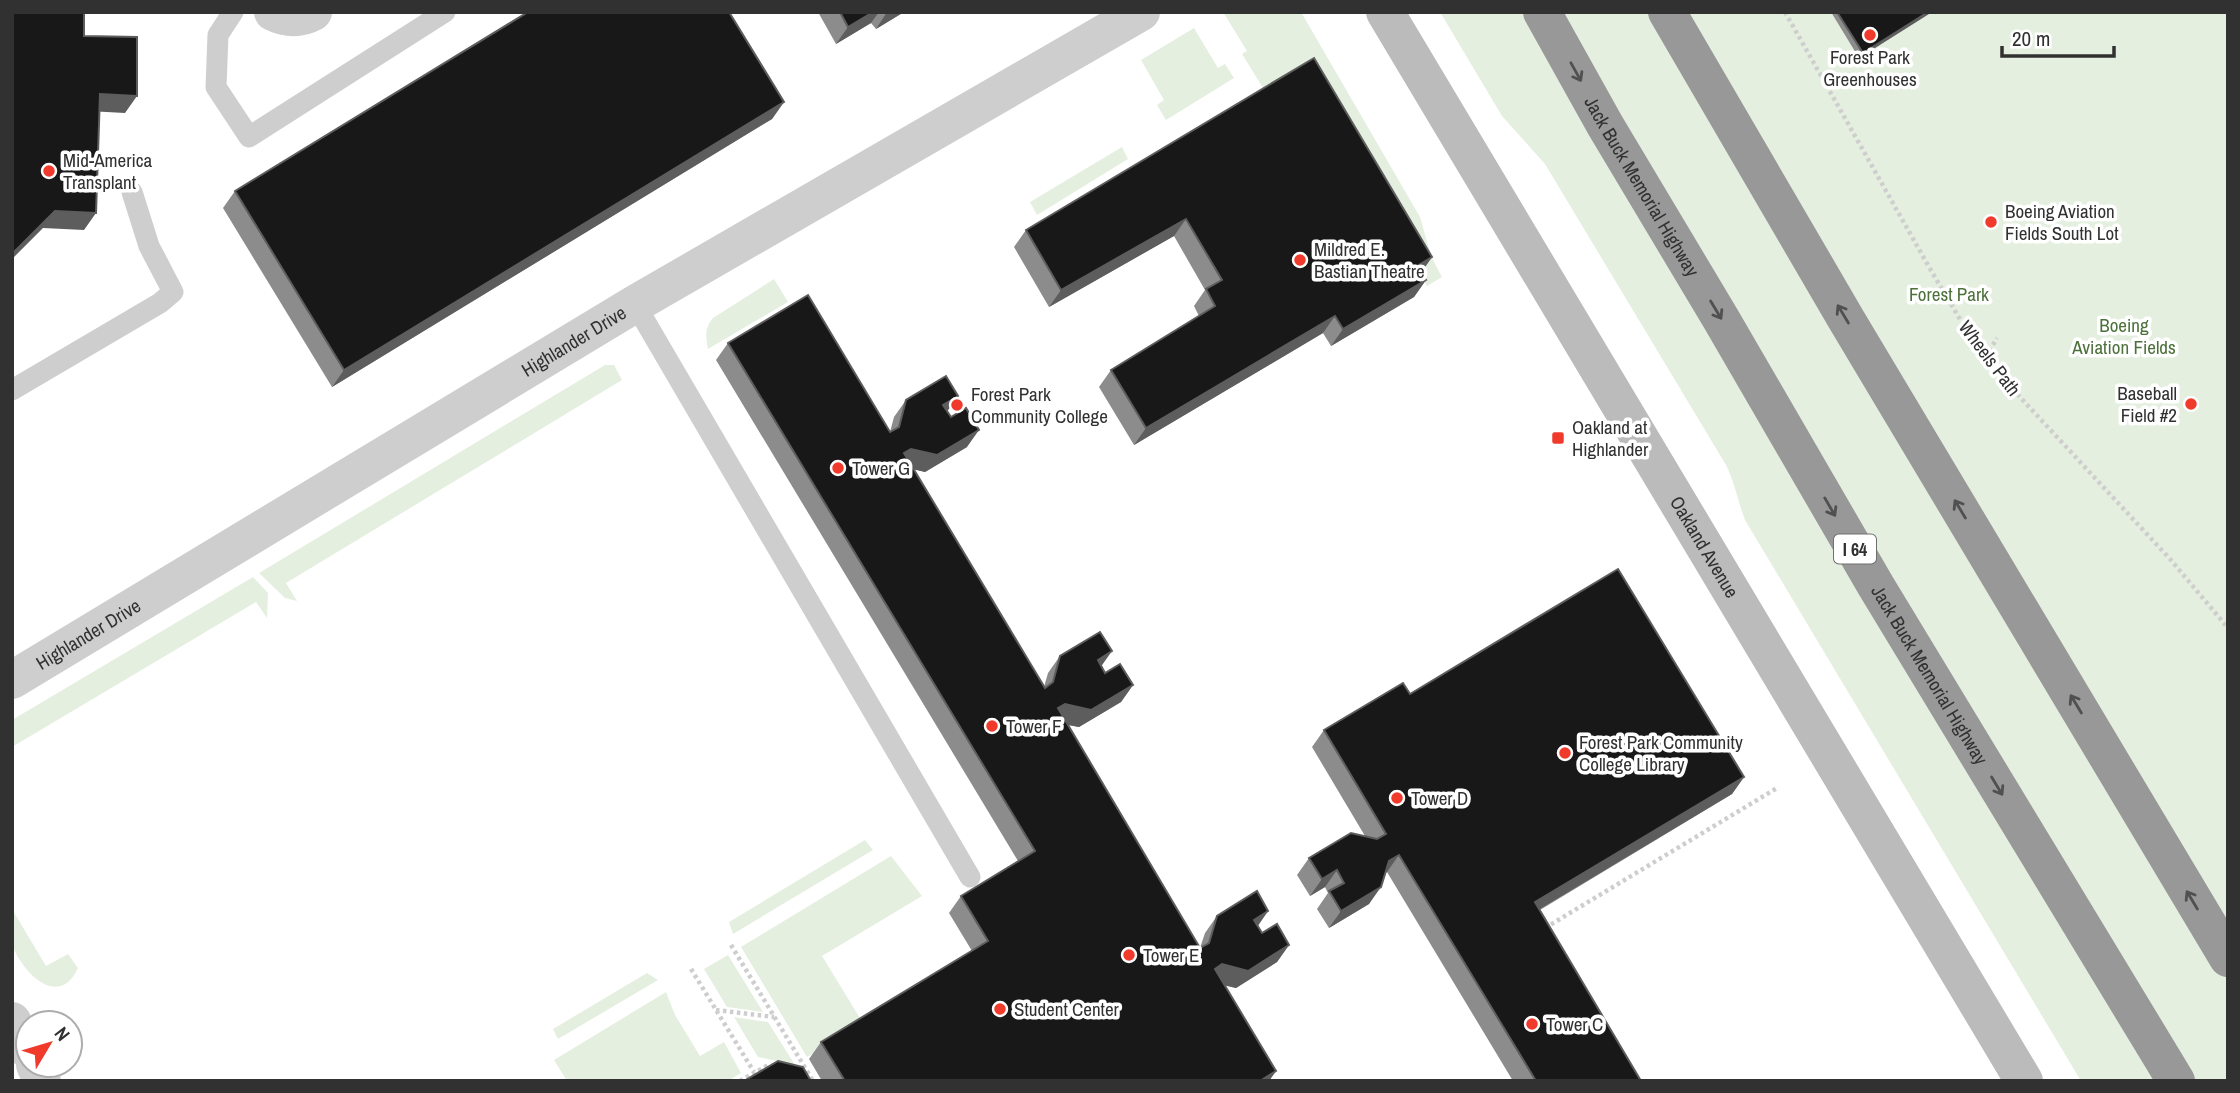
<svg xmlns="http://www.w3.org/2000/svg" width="2240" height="1093" viewBox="0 0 2240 1093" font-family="'Archivo Narrow',sans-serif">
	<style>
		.green { fill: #e5efdf }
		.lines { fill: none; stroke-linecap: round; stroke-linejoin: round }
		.path { stroke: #cecece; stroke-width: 4.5; stroke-dasharray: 3.5 3.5; stroke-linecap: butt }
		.lane { stroke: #cecece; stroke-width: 21 }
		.street { stroke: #cecece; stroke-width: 38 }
		.secondary { stroke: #bbb; stroke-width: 38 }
		.highway { stroke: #989898; stroke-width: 38 }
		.wall { fill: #8c8c8c }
		.shaded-wall { fill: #5d5d5d }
		.building { fill: #181818; stroke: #5d5d5d; stroke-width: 2 }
		.oneway { stroke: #505050 }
		.poi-dot { fill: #f03a2c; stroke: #fff; stroke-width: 2.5 }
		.labels { text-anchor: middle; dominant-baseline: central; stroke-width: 7; stroke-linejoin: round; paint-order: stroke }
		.shield { fill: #fff; stroke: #6f6f6f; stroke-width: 2 }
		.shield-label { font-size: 18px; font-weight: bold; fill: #313131 }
		.poi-label { font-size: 19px; fill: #313131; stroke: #fff; text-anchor: start }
		.street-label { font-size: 19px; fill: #313131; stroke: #fff }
		.park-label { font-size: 19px; fill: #4c713b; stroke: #fff }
	</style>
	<rect width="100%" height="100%" fill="#fff"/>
	<!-- green -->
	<path class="green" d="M1223 12H1301L1420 217 1431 256 1442 277 1427 286 1420 274 1268 96 1242 54 1247 51Z
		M1440 12H2228V1081H2081L1745 520C1738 502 1735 483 1726 465L1545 164 1502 116Z
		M1194 28 1218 68 1225 64 1234 78 1166 120 1157 105 1164 100 1141 60Z
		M1122 147 1128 159 1037 215 1030 202Z
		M774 279 788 302 708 349C706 337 704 329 713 318Z
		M605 365H614L622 380 286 583 297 601 285 598 259 573Z
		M253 577 268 593 267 618 256 602 12 747V720Z
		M865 840 873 850 733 934 729 922Z
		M891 856 922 896 822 956 863 1023 807 1057 741 947Z
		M12 909 46 966 68 954 78 968C59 1009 24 974 13 947 9 937 12 920 12 909Z
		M728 955 763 1012 727 1007 704 969Z
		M647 973 658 980 558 1039 553 1029Z
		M666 992 675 1015 700 1056 724 1042 741 1073 728 1081H567L554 1060Z
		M734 1017 768 1022 795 1065 758 1057Z"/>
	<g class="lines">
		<!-- path -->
		<path class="path" d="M1785 12 1929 267 1961 321 1986 357 2019 396 2170 559 2228 628
			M1986 357 1997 338
			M1545 928 1777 788
			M731 945 813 1081
			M691 969 754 1072
			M716 1010 774 1017
			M740 1081 768 1065 773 1066"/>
		<!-- lane -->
		<path class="lane" d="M233 12 218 35 216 87 249 137 445 12
			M635 304 970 877
			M12 390 160 303 173 292 149 246 132 192"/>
		<!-- street -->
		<g class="street">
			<path d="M273 12C287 19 300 19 313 12"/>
			<path id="s1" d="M12 680 635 304 1141 12"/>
			<path d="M12 1021 28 1050"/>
			<path d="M35 1065 42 1081"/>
		</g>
		<!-- secondary -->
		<path class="secondary" id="s2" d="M1385 12 2024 1081"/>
		<!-- highway -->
		<g class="highway">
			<path id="s3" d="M1542 12 1605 125 1721 319 1876 586 2176 1081"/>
			<path d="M1667 12 1846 319 2228 958"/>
		</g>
	</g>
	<!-- wall -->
	<path class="wall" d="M818 12H904L876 29 871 23 836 44Z
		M1831 12H1932L1859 58Z
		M1314 58 1432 257 1421 273 1426 280 1414 297 1331 346 1323 333 1134 445 1099 387 1111 370 1199 316 1194 306 1205 290 1174 236 1049 307 1014 247 1026 230Z
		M784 102 772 119 332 387 223 208 235 191Z
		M728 343 890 432 894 417 906 400 958 396 947 411 967 447 925 472 914 469 1044 687 1048 673 1060 656 1102 666 1105 673 1133 685 1121 702 1079 727 1068 725 1200 948 1205 933 1217 916 1268 911 1258 926 1262 933 1289 945 1277 962 1236 988 1224 985 1276 1071 1269 1081H822L809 1059 821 1042 972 951 949 913 961 896 1018 861 716 360Z
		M1410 694 1744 777 1732 794 1540 910 1641 1081H1513L1387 872 1385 873 1369 904 1329 928 1317 909 1328 893 1325 887 1310 896 1297 875 1309 858 1365 836 1312 747 1324 730Z"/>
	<!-- shaded-wall -->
	<path class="shaded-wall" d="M873 12H879L871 23 836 44 848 27Z
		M887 12H904L876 29Z
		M1928 12H1932L1859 58 1863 53Z
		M100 94 137 96 125 113 88 111Z
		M784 102 772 119 332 387 344 370Z
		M55 211 96 213 84 230 43 228 12 259V254Z
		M1186 219 1174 236 1049 307 1061 290Z
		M1432 257 1420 274 1417 266Z
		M1426 280 1414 297 1331 346 1343 329Z
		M1335 316 1323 333 1134 445 1146 428Z
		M958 396 946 413 943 405Z
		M979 430 967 447 925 472 899 466 904 453 911 449Z
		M1112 651 1100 668 1098 660Z
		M1133 685 1121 702 1079 727 1053 722 1058 708 1065 704Z
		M1744 777 1732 794 1523 919 1535 902Z
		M1399 855 1387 872 1377 878 1389 861Z
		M1337 870 1325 887 1310 896 1322 879Z
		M1381 887 1369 904 1329 928 1341 911Z
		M1268 911 1256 928 1254 920Z
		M1289 945 1277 962 1236 988 1210 982 1215 969 1222 964Z
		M1276 1071 1269 1081H1260Z"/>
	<!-- building -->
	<path class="building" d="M12 12H84V36L137 37V96L100 94 96 213 55 211 12 254Z
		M528 12H729L784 102 344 370 235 191Z
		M840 12H873L848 27Z
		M1837 12H1928L1863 53Z
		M1314 58 1432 257 1417 266 1426 280 1343 329 1335 316 1146 428 1111 370 1215 306 1206 289 1222 280 1186 219 1061 290 1026 230Z
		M808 295 890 432 899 427 906 400 946 376 958 396 943 405 951 417 966 408 979 430 937 455 911 449 904 453 1045 688 1053 682 1060 656 1100 632 1112 651 1098 660 1105 673 1120 664 1133 685 1091 710 1065 704 1058 708 1200 948 1209 943 1217 916 1257 891 1268 911 1254 920 1262 933 1277 924 1289 945 1248 971 1222 964 1215 969 1276 1071 1260 1081H845L821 1042 988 941 961 896 1035 851 728 343Z
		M1618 569 1744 777 1535 902 1641 1081H1536L1399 855 1389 861 1381 887 1341 911 1329 891 1344 883 1337 870 1322 879 1309 858 1351 833 1377 839 1386 834 1324 730 1403 683 1410 694Z
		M778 1061 803 1067 811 1081H744Z"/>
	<!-- one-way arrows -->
	<defs><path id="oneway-shaft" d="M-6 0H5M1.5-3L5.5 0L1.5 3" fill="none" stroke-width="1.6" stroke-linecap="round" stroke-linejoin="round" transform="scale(1.75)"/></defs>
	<g class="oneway">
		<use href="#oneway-shaft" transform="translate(1576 72) rotate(61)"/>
		<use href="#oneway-shaft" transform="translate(1716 310) rotate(59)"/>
		<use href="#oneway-shaft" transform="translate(1843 314) rotate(-121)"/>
		<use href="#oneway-shaft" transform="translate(1830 507) rotate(60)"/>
		<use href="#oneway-shaft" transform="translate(1960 509) rotate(-121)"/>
		<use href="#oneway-shaft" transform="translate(2076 704) rotate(-121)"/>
		<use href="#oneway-shaft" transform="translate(1997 786) rotate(59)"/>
		<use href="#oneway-shaft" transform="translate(2192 900) rotate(-121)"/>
	</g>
	<!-- markers -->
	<g class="poi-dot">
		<circle cx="1870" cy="35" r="7"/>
		<circle cx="49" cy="171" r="7"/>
		<circle cx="1991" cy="222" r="7"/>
		<circle cx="1300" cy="260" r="7"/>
		<circle cx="2191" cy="404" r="7"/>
		<circle cx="957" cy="405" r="7"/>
		<rect x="1551" y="431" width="14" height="14" rx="3.5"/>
		<circle cx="838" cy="468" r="7"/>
		<circle cx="992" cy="726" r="7"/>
		<circle cx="1565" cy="753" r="7"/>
		<circle cx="1397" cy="798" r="7"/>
		<circle cx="1129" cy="955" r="7"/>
		<circle cx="1000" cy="1009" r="7"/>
		<circle cx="1532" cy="1024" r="7"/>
	</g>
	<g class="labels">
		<!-- shield labels -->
		<rect class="shield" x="1834" y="534.5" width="42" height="29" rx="5"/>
		<g class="shield-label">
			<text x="1855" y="549">I 64</text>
		</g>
		<!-- poi labels -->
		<g class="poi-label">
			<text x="1870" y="57" text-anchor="middle">Forest Park<tspan x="1870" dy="22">Greenhouses</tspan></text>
			<text x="63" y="160">Mid-America<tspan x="63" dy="22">Transplant</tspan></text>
			<text x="2005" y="211">Boeing Aviation<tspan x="2005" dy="22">Fields South Lot</tspan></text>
			<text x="1314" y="249">Mildred E.<tspan x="1314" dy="22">Bastian Theatre</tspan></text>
			<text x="2177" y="393" text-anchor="end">Baseball<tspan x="2177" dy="22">Field #2</tspan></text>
			<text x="971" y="394">Forest Park<tspan x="971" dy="22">Community College</tspan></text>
			<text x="1572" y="427">Oakland at<tspan x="1572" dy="22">Highlander</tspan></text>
			<text x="852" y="468">Tower G</text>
			<text x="1006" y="726">Tower F</text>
			<text x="1579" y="742">Forest Park Community<tspan x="1579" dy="22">College Library</tspan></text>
			<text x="1411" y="798">Tower D</text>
			<text x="1143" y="955">Tower E</text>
			<text x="1014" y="1009">Student Center</text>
			<text x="1546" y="1024">Tower C</text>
		</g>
		<!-- street labels -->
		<g class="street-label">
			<text stroke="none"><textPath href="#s3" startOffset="201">Jack Buck Memorial Highway</textPath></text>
			<text stroke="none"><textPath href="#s1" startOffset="656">Highlander Drive</textPath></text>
			<text transform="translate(1990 358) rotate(53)">Wheels Path</text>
			<text stroke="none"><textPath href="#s2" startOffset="623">Oakland Avenue</textPath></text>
			<text stroke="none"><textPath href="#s1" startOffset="89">Highlander Drive</textPath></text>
			<text stroke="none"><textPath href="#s3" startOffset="768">Jack Buck Memorial Highway</textPath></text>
		</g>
		<!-- park labels -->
		<g class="park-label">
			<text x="1949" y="294">Forest Park</text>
			<text x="2124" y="325">Boeing<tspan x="2124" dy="22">Aviation Fields</tspan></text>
		</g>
	</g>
	<!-- border -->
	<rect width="2240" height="1093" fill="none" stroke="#313131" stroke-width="28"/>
	<!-- north arrow -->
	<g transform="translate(49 1044) rotate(52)"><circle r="33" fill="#ffffff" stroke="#adadad" stroke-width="2"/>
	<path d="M0-5L12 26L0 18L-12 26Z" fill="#f03a2c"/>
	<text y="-10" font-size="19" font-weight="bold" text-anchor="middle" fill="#313131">N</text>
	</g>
	<!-- scale -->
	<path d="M2002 46v10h112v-10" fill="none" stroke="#313131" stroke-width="3.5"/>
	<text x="2012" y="46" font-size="21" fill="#313131" stroke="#ffffff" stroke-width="5" paint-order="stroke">20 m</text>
</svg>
